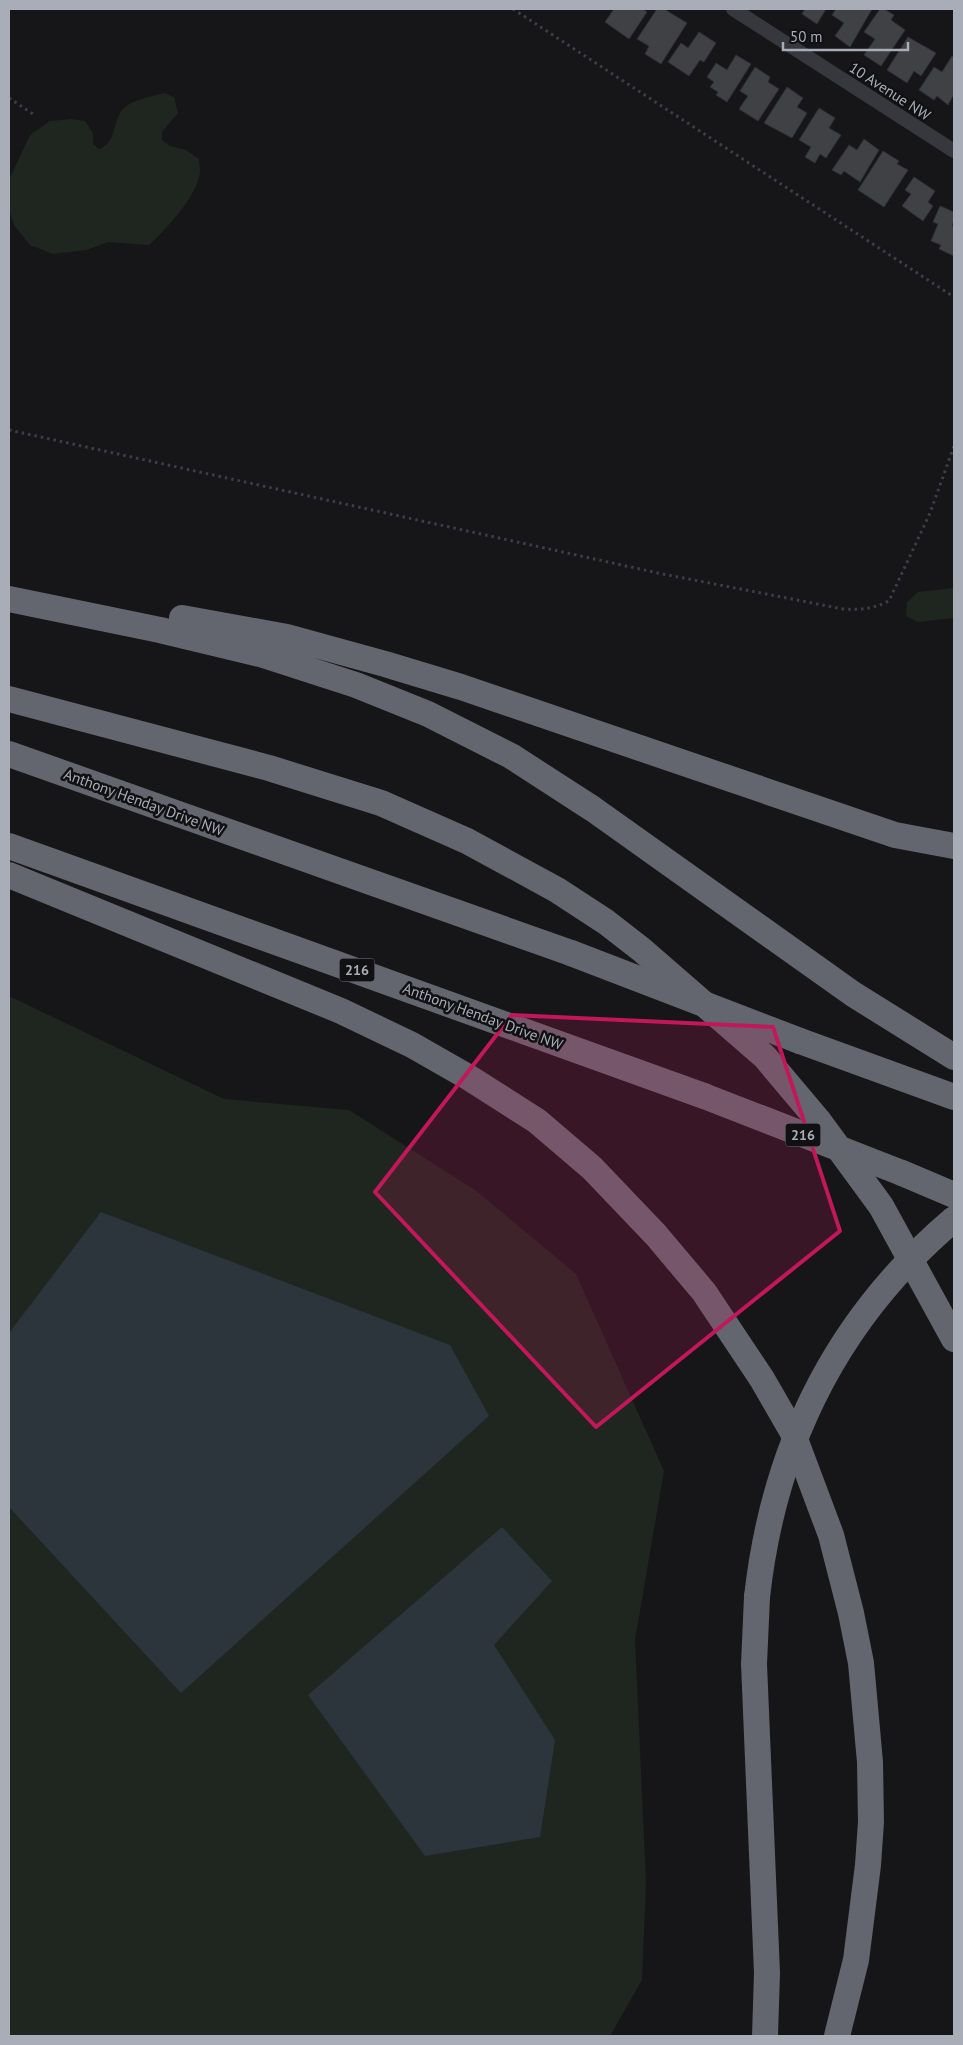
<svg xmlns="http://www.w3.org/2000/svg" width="963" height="2045" viewBox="0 0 963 2045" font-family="'PT Sans',sans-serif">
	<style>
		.green { fill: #1e261f }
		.water { fill: #2c353c }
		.building { fill: #404145; stroke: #303034 }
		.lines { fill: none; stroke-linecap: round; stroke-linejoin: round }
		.path { stroke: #3d3f44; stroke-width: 3; stroke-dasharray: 2.5 4; stroke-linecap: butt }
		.street { stroke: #37383d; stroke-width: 14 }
		.highway { stroke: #63666e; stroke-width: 26 }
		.highway-bridge { stroke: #63666e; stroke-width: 26 }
		.marked { fill: #c2185b; fill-opacity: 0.2; stroke: #c2185b; stroke-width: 4; stroke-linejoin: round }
		.labels { text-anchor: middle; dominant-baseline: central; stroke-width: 5; stroke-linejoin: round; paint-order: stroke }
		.shield { fill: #111113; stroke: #7b7e86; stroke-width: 1 }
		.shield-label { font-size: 14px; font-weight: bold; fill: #a8adb8 }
		.street-label { font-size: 15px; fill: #a8adb8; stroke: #111113 }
	</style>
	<rect width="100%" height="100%" fill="#161618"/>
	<!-- green -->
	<path class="green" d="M164 93 174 97 178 113 162 132V140L170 146 186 150 199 159C199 163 200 167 200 171 199 194 166 230 149 245L108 242 87 250 53 254 30 245 14 225 9 209 10 178 30 135 50 121 71 119 85 121 93 133V144L99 149C117 143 112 121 123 109 133 99 151 97 164 93Z
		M954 588V618L918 622 906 616 907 602 918 592Z
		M9 996 224 1099 349 1110 475 1190 576 1274 664 1471 635 1640 646 1882 642 1980 610 2036H9Z"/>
	<!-- water -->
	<path class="water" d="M101 1212 450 1345 489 1416 181 1693 9 1507V1333Z
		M502 1527 552 1581 494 1645 555 1740 540 1837 425 1856 308 1695Z"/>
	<!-- building -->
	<path class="building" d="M614 9H642L647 12 629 39 605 22Z
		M657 9H664L687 23 661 64 645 54 649 46 637 39Z
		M805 9H826L817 24 802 14Z
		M836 9H872L850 47 835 36 844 23 832 15Z
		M880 9H884L894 15 891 20 905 30 881 66 864 55 875 39 864 32Z
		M699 32 716 43 704 62 700 60 689 76 668 62 681 43 688 48Z
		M908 37 936 53 921 76 914 71 907 83 887 70Z
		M736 55 751 64 727 102 716 95 718 92 710 87 714 82 707 77 716 63 727 70Z
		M952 56 954 58V94L948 105 937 96 934 100 919 90 934 67 942 72Z
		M755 67 770 77 768 82 779 89 758 121 739 109 748 96 740 91Z
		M787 87 803 98 797 107 807 113 792 138 764 123Z
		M819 108 835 118 829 128 841 135 826 158 820 154 815 163 805 157 811 147 799 140Z
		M864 139 879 150 860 182 844 171 841 175 832 170 849 145 857 150Z
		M883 151 899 161 897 164 908 170 884 207 858 190Z
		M914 177 935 191 928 202 933 206 923 221 902 206 911 194 905 190Z
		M940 206 954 212V220L952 226 954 227V256L939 249 941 245 931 241 938 224 933 222Z"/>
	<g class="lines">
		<!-- path -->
		<path class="path" d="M513 9 954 297
			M9 98 36 116
			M9 430 658 573 843 609C861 610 872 609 889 601L930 513 954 446"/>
		<!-- street -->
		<path class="street" d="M733 9 954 151"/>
		<!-- highway -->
		<path class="highway" d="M9 599 160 630 260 654 356 685 428 714 511 756 593 809 853 994 954 1057
			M182 618 287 637 385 664 461 687 895 835 954 846
			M9 699 269 768 381 803 467 841 557 890 606 922 642 950 765 1057 818 1120 881 1206 954 1339
			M9 754 571 953
			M9 846 704 1096
			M9 875 341 1011 412 1045 468 1077 537 1121 592 1168 656 1235 704 1292 762 1379 792 1431 831 1535 851 1613 861 1663 870 1762 871 1822 868 1865 856 1960 837 2036
			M800 1041 954 1097
			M902 1173 954 1195
			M757 1597 754 1664 767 1973 765 2036"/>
		<!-- highway-bridge -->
		<path class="highway-bridge" d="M571 953 800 1041
			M704 1096 902 1173
			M757 1597C774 1444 837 1318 954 1219"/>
	</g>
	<!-- marked area -->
	<path class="marked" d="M512 1015 773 1027 840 1231 596 1427 375 1192Z"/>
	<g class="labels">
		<!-- shield labels -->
		<g class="shield">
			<rect x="339.5" y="958.5" width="35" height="23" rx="4"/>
			<rect x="785.5" y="1123.5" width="35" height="23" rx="4"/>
		</g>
		<g class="shield-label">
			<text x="357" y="970">216</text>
			<text x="803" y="1135">216</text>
		</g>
		<!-- street labels -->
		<g class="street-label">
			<text transform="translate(890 91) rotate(33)">10 Avenue NW</text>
			<text transform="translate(144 802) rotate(20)">Anthony Henday Drive NW</text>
			<text transform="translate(483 1016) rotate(20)">Anthony Henday Drive NW</text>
		</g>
	</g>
	<!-- border -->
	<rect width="963" height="2045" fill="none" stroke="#a8adb8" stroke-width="20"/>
	<!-- scale -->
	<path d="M783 42v8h125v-8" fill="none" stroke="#a8adb8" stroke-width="2.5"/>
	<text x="790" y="42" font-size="15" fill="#a8adb8" stroke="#111113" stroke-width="4" paint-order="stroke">50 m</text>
</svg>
